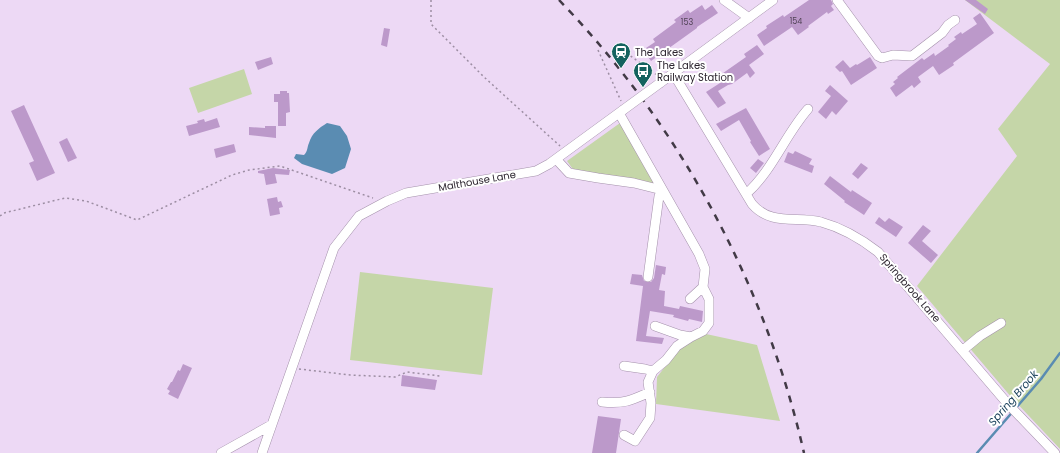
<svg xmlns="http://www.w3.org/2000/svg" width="1060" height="453" viewBox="0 0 1060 453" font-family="Poppins,sans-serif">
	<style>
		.green { fill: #c5d6a8 }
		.water { fill: #5a8cb2 }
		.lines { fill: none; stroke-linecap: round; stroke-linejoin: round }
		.stream { stroke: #5a8cb2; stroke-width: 2.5 }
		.building { fill: #bc99ca }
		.minor-casing { stroke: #a491ab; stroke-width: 10 }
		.path { stroke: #9d8ea3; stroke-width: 1.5; stroke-dasharray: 2 3; stroke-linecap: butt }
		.minor { stroke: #fff; stroke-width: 9 }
		.rail { stroke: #423a46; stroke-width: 2.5; stroke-dasharray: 7 7; stroke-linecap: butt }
		.minor-bridge-casing { stroke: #a491ab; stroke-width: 10; stroke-linecap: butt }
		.minor-bridge { stroke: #fff; stroke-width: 9 }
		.labels { text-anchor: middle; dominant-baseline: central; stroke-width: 4; stroke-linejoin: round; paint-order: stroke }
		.number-label { font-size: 8px; fill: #514356 }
		.poi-label { font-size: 10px; fill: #2d2630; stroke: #fff; text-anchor: start }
		.street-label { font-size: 10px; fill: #2d2630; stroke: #fff }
		.water-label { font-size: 11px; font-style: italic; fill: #153d58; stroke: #fff }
	</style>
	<rect width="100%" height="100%" fill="#edd9f5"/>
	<!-- green -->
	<path class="green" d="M965 0H1060V449L1012 398 917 286 1017 156 998 129 1050 64Z
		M244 69 252 94 198 113 189 88Z
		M620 123 656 185 579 172 572 168 567 161Z
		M360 272 493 288 482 375 350 360Z
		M706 334 757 345 780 421 656 404 657 377 683 344Z"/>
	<!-- water -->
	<path class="water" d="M327 123 340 126 347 136 351 149 345 168 332 174 302 164 294 158 296 154 304 155C308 151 307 147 309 143 312 133 319 128 327 123Z"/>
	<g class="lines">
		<!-- stream -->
		<path class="stream" d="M977 453 1041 379 1060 353"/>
	</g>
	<!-- building -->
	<path class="building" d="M809 0H831L833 4 831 6 834 10 828 14 827 12 808 26 809 27 798 35 792 27 764 46 757 35 767 28 766 26 783 15 784 17Z
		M965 0H976L988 9 985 14Z
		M702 5 705 10 712 5 718 13 697 27V28L651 61 645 53 648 51 646 48 655 42 653 39 676 22 674 20 688 10 690 13Z
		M980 13 994 33 953 63 954 65 939 75 933 66 918 77 921 82 914 88 912 85 896 97 890 88 895 84 893 82 898 78 897 77 922 58 924 60 934 53 935 56 949 46 948 45 956 39 954 37 961 32 962 34 977 24 973 18Z
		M384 28 390 29 387 47 381 45Z
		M757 45 764 54 749 65 755 73 750 78 747 73 732 84 728 85 718 91 726 103 718 108 706 92 720 83 716 78 746 57 744 54Z
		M271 57 273 64 258 70 255 62Z
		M870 57 877 68 851 85 842 71 840 72 835 67 843 60 850 68 856 64 857 65Z
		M830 85 848 101 836 115 832 111 826 119 818 112 831 96 825 91Z
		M280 91H287V93H289L290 112 286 113V126H278V102H274V94H280Z
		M24 105 55 173 37 181 29 163 34 161 11 111Z
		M746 108 770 149 759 156 750 142 751 141 739 120 721 131 716 124Z
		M217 118 220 127 189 136 186 126 198 123 197 121 204 119 205 122Z
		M265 126H276V138L249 135V127L265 128Z
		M67 138 77 158 68 162 59 142Z
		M234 144 236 152 216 158 214 149Z
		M795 151 812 159 809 164 814 166 812 173 784 162 788 152 793 154Z
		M758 159 764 163 756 173 750 168Z
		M861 163 868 168 858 179 852 174Z
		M273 168 290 170 289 175 275 174 277 183 266 185 264 174 258 173V171Z
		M830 176 851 192 852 190 872 203 864 215 844 202 845 201 824 184Z
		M277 197 278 202 281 201 283 207 279 208 280 214 270 216 267 199Z
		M879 217 885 222 889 218 903 227 896 237 875 223Z
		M923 225 931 231 922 241 938 255 931 263 908 243Z
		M656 265 666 267 665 275 662 274 659 290 665 291 664 306 679 309 680 306 703 311 702 322 689 319 688 321 673 317 674 315 650 311 646 336 664 338 662 344 636 341 643 286 630 284 632 274 642 275 644 281 651 282 654 278Z
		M183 364 192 368 178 399 168 394 170 391 167 389 171 382H172L178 370 180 371Z
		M402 375 437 380 435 390 401 386Z
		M598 416 621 419 616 453H592Z"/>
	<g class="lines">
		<defs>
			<path id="minor" d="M724 0 749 18
				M837 0 878 56 882 58 893 55 912 56 942 33 948 25 955 20
				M673 73 752 204C771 226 796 216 821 222 843 228 860 238 878 252L1007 403 1055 453
				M660 83 773 0
				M619 113 699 254 705 269 703 287 690 299
				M556 159 569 173 598 178 634 183 662 190 659 196 648 277
				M746 194C773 170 785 135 808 109
				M655 326 680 335 691 337 703 331 709 323V299L703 287
				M963 350 980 336 1001 323
				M624 366 645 369 653 371
				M602 402C624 404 630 401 650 392
				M624 435 635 441 650 418 651 403 648 382 653 371 666 360 677 346 691 337
				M221 453 271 425
				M262 453 334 248 359 216 387 201 406 193 536 171 549 164 623 110"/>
		</defs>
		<!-- minor casing -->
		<use href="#minor" class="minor-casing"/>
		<!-- path -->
		<path class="path" d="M431 0V24L484 77 560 146
			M598 50 621 101
			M618 56 625 52 657 75
			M0 216 4 213 65 198 86 201 137 220 232 175 249 170 280 166 373 198
			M299 369 350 375 395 377 407 372 440 376"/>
		<!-- minor -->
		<use href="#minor" class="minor"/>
		<!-- rail -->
		<path class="rail" d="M559 0C679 124 766 285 804 453"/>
		<defs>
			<path id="minor-bridge" d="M623 110 660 83"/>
		</defs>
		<!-- minor-bridge casing -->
		<use href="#minor-bridge" class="minor-bridge-casing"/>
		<!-- minor-bridge -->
		<use href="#minor-bridge" class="minor-bridge"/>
	</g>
	<!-- icons -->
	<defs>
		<symbol id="station-pin" viewBox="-11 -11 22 30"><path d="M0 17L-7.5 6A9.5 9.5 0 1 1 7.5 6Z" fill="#13625f" stroke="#fff"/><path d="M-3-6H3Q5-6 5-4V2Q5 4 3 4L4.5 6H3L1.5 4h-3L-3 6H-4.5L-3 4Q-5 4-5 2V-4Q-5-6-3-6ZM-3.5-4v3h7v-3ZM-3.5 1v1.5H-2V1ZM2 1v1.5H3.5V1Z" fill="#fff"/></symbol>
		<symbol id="bus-pin" viewBox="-11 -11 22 30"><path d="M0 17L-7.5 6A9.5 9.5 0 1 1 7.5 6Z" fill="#13625f" stroke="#fff"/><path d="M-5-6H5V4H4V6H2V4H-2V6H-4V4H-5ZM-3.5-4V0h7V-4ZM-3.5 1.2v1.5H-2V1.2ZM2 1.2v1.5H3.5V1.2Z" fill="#fff"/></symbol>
	</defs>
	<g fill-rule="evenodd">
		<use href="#station-pin" x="610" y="41" width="22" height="30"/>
		<use href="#bus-pin" x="632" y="60" width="22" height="30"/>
	</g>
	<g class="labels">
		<!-- number labels -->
		<g class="number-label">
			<text x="796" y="21">154</text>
			<text x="687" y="22">153</text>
		</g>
		<!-- poi labels -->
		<g class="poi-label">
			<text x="635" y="52">The Lakes</text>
			<text x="657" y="65">The Lakes<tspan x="657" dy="12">Railway Station</tspan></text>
		</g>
		<!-- street labels -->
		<g class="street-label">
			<text transform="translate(477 181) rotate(-10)">Malthouse Lane</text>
			<text transform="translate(910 288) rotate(49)">Springbrook Lane</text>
		</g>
		<!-- water labels -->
		<g class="water-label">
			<text transform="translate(1013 398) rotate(-49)">Spring Brook</text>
		</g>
	</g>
</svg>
